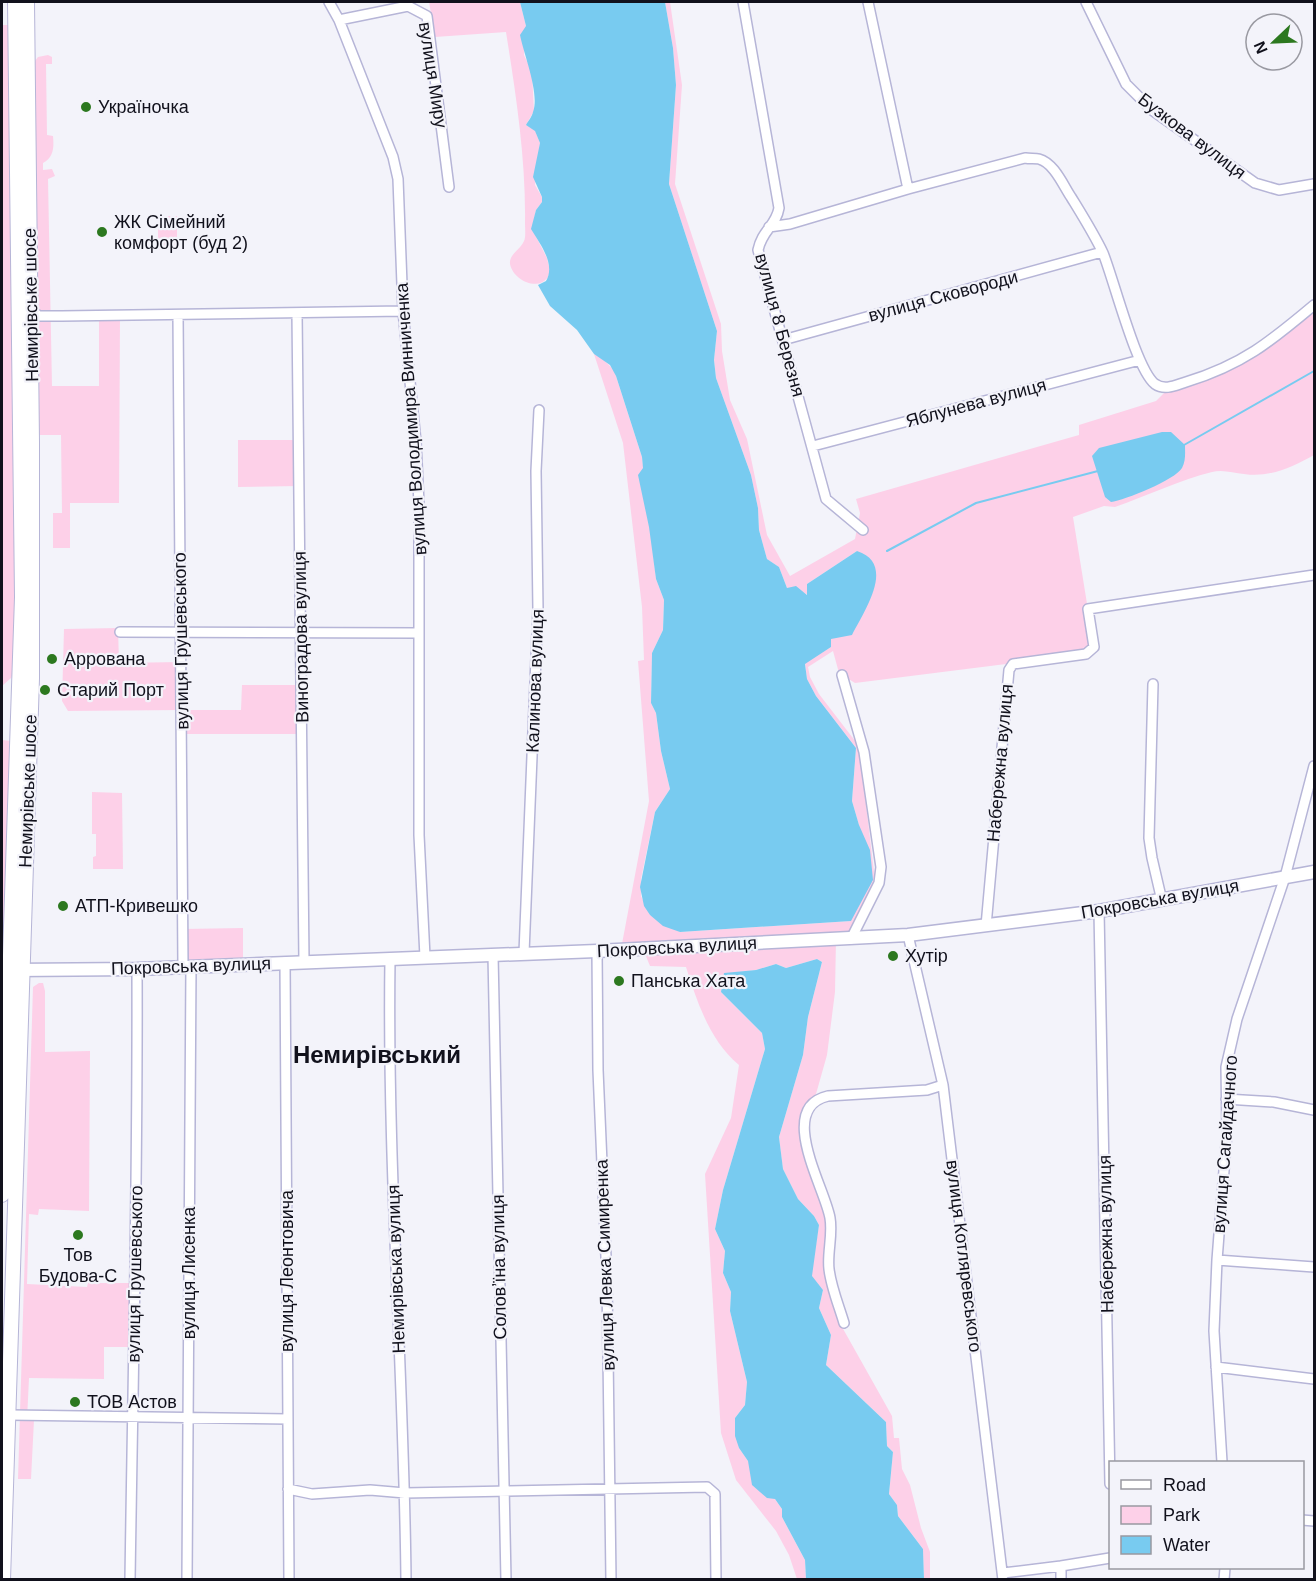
<svg xmlns="http://www.w3.org/2000/svg" width="1316" height="1581" viewBox="0 0 1316 1581" font-family="Arial,sans-serif">
	<style>
		.green { fill: #fdd0e8 }
		.water { fill: #78cbf0 }
		.lines { fill: none; stroke-linecap: round; stroke-linejoin: round }
		.stream { stroke: #78cbf0; stroke-width: 2 }
		.street-casing { stroke: #b6b5d7; stroke-width: 12 }
		.secondary-casing { stroke: #b6b5d7; stroke-width: 15 }
		.primary-casing { stroke: #b6b5d7; stroke-width: 16 }
		.street { stroke: #fff; stroke-width: 9 }
		.secondary { stroke: #fff; stroke-width: 12 }
		.primary { stroke: #fff; stroke-width: 14 }
		.poi-dot { fill: #2c781f; stroke: #f3f3fa; stroke-width: 2 }
		.labels { text-anchor: middle; dominant-baseline: central; stroke-width: 4.5; stroke-linejoin: round; paint-order: stroke }
		.street-label { font-size: 18px; fill: #11111c; stroke: #f3f3fa }
		.poi-label { font-size: 18px; fill: #11111c; stroke: #f3f3fa; text-anchor: start }
		.district-label { font-size: 24px; font-weight: bold; fill: #11111c; stroke: #f3f3fa }
	</style>
	<rect width="100%" height="100%" fill="#f3f3fa"/>
	<!-- green -->
	<path class="green" d="M429 2H520L526 26 524 55 532 72 534 111 526 125 535 130 540 143 535 185 542 197V202L536 210 532 229 547 258 550 271 548 277C538 292 513 280 510 264 509 254 520 250 524 241 526 237 525 228 525 223 526 159 516 95 506 32L435 37Z
		M665 2H670L682 85 675 184 721 324 722 351 730 400 747 439 767 535 790 576 855 539 860 513 856 499 1079 435V425L1156 401 1169 388 1214 373 1314 305V455C1292 467 1270 478 1244 474 1233 473 1223 469 1212 472 1180 480 1146 496 1115 507L1104 506 1073 517 1094 647 1086 654 855 683 839 673 833 651 808 667 810 677 819 694 859 746 875 880 851 939 836 940 835 992 827 1055 816 1094 807 1104 801 1126 827 1219V1269L842 1327 892 1416 894 1438H899L902 1469 910 1485 921 1528 930 1552V1579H924L923 1549 898 1516 897 1505 889 1494 893 1452 887 1446 886 1422 826 1365 831 1335 819 1308 823 1290 811 1276 819 1225 814 1216 798 1199 783 1169 779 1137 803 1055 808 1017 822 962 817 959 786 968 776 964 756 970 724 974 721 992 762 1033 765 1049 723 1190 715 1229 725 1251 723 1273 731 1292 730 1311 747 1382 745 1405 735 1418 739 1448 782 1509V1517L805 1560 806 1579H797L789 1555 776 1531 736 1480 721 1433 705 1174 731 1118 739 1065C710 1041 697 1002 686 967L650 966 643 949H621L649 801 638 661 644 660 642 607 623 443 594 354 602 358 614 370 642 457 656 579 664 600 663 630 652 653 651 703 656 713 661 751 670 789 655 812 641 879V896L650 915 680 932 851 921 859 825 852 801 856 748 816 696 807 679 805 663 831 647V639L857 551 807 584 808 595 799 590 787 588 779 567 767 559 759 530 758 508 751 475 716 378 714 360 717 331 669 184 676 85 673 48Z
		M2 25H10L14 429V670L11 678 2 686Z
		M48 55 52 57V64H46L47 135 53 136C54 147 54 157 43 163V170L52 169 55 176 48 179 52 386H99V316H120L119 503H70V548H53V513H62L61 435H37L35 61 38 57Z
		M158 216H177V250H158Z
		M238 440H299V486L238 487Z
		M118 628 119 663 181 662 182 710H241L242 685H302V734H182V710L68 711 62 701 64 629Z
		M2 740 12 741 3 970H2Z
		M92 792 122 793 123 869H93V857L96 856V834H92Z
		M243 928V964L183 966V929Z
		M39 983H43L45 991V1052L90 1051 89 1211 39 1209 38 1215 29 1214 27 1284 87 1287 88 1283H130L128 1347H104V1379L29 1378 27 1420H34L31 1479H18L33 987Z"/>
	<!-- water -->
	<path class="water" d="M520 2H665L673 48 676 85 669 184 717 331 714 360 716 378 751 475 758 508 759 530 767 559 779 567 787 588 796 586 807 595V584L857 551C897 564 864 611 852 635L831 639V647L805 664 807 679 816 696 856 748 852 801 859 825 870 850 873 880 851 921 680 932 663 926 650 915 644 906 640 887 655 812 670 789 661 751 656 713 651 703 652 653 663 630 664 600 656 579 649 527 638 475 643 468 642 457 616 376 610 365 594 354 577 330 550 306 538 285 546 281C556 264 540 244 531 229L536 210 542 202V197L533 177 540 143 535 131 526 125C528 121 532 117 533 112 540 94 524 55 520 35L526 26Z
		M1162 432H1171L1185 445C1185 452 1186 461 1182 468 1175 480 1125 500 1111 502L1105 497 1092 456 1099 448Z
		M817 959 822 962 808 1017 803 1055 779 1137 783 1169 798 1199 814 1216 819 1225 812 1276 823 1290 819 1308 831 1335 826 1365 886 1422 887 1446 893 1452 889 1494 897 1505 898 1516 923 1549 924 1579H806L805 1560 782 1517V1509L775 1499 767 1498 752 1485 748 1461 739 1448 735 1436V1418L745 1405 747 1382 730 1311 731 1292 723 1273 725 1251 715 1229 723 1190 765 1049 762 1033 721 992 724 973 756 970 776 964 786 968Z"/>
	<g class="lines">
		<!-- stream -->
		<path class="stream" d="M1184 445 1314 371
			M887 551 976 503 1098 471"/>
		<defs>
			<path id="street" d="M329 2 339 20 393 157 398 179 403 311 416 442 419 504V835L425 957
				M743 2 779 208C776 226 762 230 758 250L826 499 863 530
				M868 2 908 189
				M1086 2 1126 84 1152 110 1255 183 1279 190 1314 184
				M339 20 408 6 427 16 449 187
				M769 227 790 224 908 189 1025 158C1030 159 1035 158 1039 159 1054 163 1063 185 1071 197 1082 215 1094 234 1103 253 1114 280 1136 369 1155 384 1165 391 1176 385 1186 382 1242 365 1270 342 1314 305
				M31 310 39 316H62L403 311
				M297 313 304 961
				M178 315 183 966
				M783 340 1102 252
				M813 446 1140 360
				M120 632 419 633
				M842 675 864 752 881 867 879 883 851 939
				M1153 684 1149 838 1152 858 1162 901
				M1099 911 1110 1484
				M986 926 1009 670 1013 664 1086 654 1094 647 1088 609 1314 575
				M908 935 943 1085 1003 1580
				M597 951 598 1070 607 1280 611 1580
				M524 953 538 609 536 471 539 410
				M493 955 506 1580
				M390 959C387 1166 404 1373 406 1580
				M285 962 289 1580
				M1226 1099 1274 1102 1314 1110
				M1217 1260 1314 1267
				M844 1323C839 1306 831 1287 829 1269 827 1253 833 1235 830 1218 825 1188 776 1108 828 1096L927 1090 943 1085
				M1216 1367 1314 1379
				M10 1415 288 1419
				M1222 1462 1214 1331 1217 1260 1227 1132 1226 1067 1237 1019 1285 877 1314 766
				M288 1489 312 1494 370 1490 405 1493 707 1487 715 1494 716 1580
				M1302 1520 1314 1521
				M1003 1573 1061 1566
				M130 1580C133 1376 138 1172 137 969
				M187 1580 191 966
				M1061 1580V1566L1110 1558
				M1224 1580 1225 1568"/>
			<path id="secondary" d="M13 970 137 969 390 959 597 951 908 935 1099 911 1314 872"/>
			<path id="primary" d="M2 1195 22 597 15 2
				M3 1580 32 678V442L27 2"/>
		</defs>
		<!-- street casing -->
		<use href="#street" class="street-casing"/>
		<!-- secondary casing -->
		<use href="#secondary" class="secondary-casing"/>
		<!-- primary casing -->
		<use href="#primary" class="primary-casing"/>
		<!-- street -->
		<use href="#street" class="street"/>
		<!-- secondary -->
		<use href="#secondary" class="secondary"/>
		<!-- primary -->
		<use href="#primary" class="primary"/>
	</g>
	<!-- markers -->
	<g class="poi-dot">
		<circle cx="86" cy="107" r="6"/>
		<circle cx="102" cy="232" r="6"/>
		<circle cx="52" cy="659" r="6"/>
		<circle cx="45" cy="690" r="6"/>
		<circle cx="63" cy="906" r="6"/>
		<circle cx="893" cy="956" r="6"/>
		<circle cx="619" cy="981" r="6"/>
		<circle cx="78" cy="1235" r="6"/>
		<circle cx="75" cy="1402" r="6"/>
	</g>
	<g class="labels">
		<!-- street labels -->
		<g class="street-label">
			<text transform="translate(433 75) rotate(81)">вулиця Миру</text>
			<text transform="translate(1192 136) rotate(37)">Бузкова вулиця</text>
			<text transform="translate(943 296) rotate(-15)">вулиця Сковороди</text>
			<text transform="translate(31 305) rotate(-91)">Немирівське шосе</text>
			<text transform="translate(780 325) rotate(75)">вулиця 8 Березня</text>
			<text transform="translate(976 403) rotate(-15)">Яблунева вулиця</text>
			<text transform="translate(411 419) rotate(-94)">вулиця Володимира Винниченка</text>
			<text transform="translate(301 637) rotate(-91)">Виноградова вулиця</text>
			<text transform="translate(181 641) rotate(-91)">вулиця Грушевського</text>
			<text transform="translate(535 681) rotate(-88)">Калинова вулиця</text>
			<text transform="translate(1000 763) rotate(-85)">Набережна вулиця</text>
			<text transform="translate(28 791) rotate(-88)">Немирівське шосе</text>
			<text transform="translate(1160 899) rotate(-10)">Покровська вулиця</text>
			<text transform="translate(677 947) rotate(-3)">Покровська вулиця</text>
			<text transform="translate(191 966) rotate(-2)">Покровська вулиця</text>
			<text transform="translate(1225 1144) rotate(-86)">вулиця Сагайдачного</text>
			<text transform="translate(1106 1234) rotate(-91)">Набережна вулиця</text>
			<text transform="translate(964 1256) rotate(83)">вулиця Котляревського</text>
			<text transform="translate(605 1265) rotate(-92)">вулиця Левка Симиренка</text>
			<text transform="translate(499 1267) rotate(-91)">Соловʼїна вулиця</text>
			<text transform="translate(396 1269) rotate(-92)">Немирівська вулиця</text>
			<text transform="translate(287 1271) rotate(-90)">вулиця Леонтовича</text>
			<text transform="translate(189 1273) rotate(-90)">вулиця Лисенка</text>
			<text transform="translate(135 1274) rotate(-89)">вулиця Грушевського</text>
		</g>
		<!-- poi labels -->
		<g class="poi-label">
			<text x="98" y="107">Україночка</text>
			<text x="114" y="222">ЖК Сімейний<tspan x="114" dy="21">комфорт (буд 2)</tspan></text>
			<text x="64" y="659">Аррована</text>
			<text x="57" y="690">Старий Порт</text>
			<text x="75" y="906">АТП-Кривешко</text>
			<text x="905" y="956">Хутір</text>
			<text x="631" y="981">Панська Хата</text>
			<text x="78" y="1255" text-anchor="middle">Тов<tspan x="78" dy="21">Будова-С</tspan></text>
			<text x="87" y="1402">ТОВ Астов</text>
		</g>
		<!-- district labels -->
		<g class="district-label">
			<text x="377" y="1054">Немирівський</text>
		</g>
	</g>
	<!-- border -->
	<rect width="1316" height="1581" fill="none" stroke="#11111c" stroke-width="6"/>
	<!-- legend -->
	<rect x="1109" y="1461" width="195" height="108" fill="#f3f3fa" stroke="#9999a1" stroke-width="1.5"/>
	<rect x="1121" y="1480" width="30" height="9" fill="#ffffff" stroke="#9999a1" stroke-width="1.5"/>
	<text x="1163" y="1491" font-size="18" fill="#11111c">Road</text>
	<rect x="1121" y="1506" width="30" height="18" fill="#fdd0e8" stroke="#9999a1" stroke-width="1.5"/>
	<text x="1163" y="1521" font-size="18" fill="#11111c">Park</text>
	<rect x="1121" y="1536" width="30" height="18" fill="#78cbf0" stroke="#9999a1" stroke-width="1.5"/>
	<text x="1163" y="1551" font-size="18" fill="#11111c">Water</text>
	<!-- north arrow -->
	<g transform="translate(1274 42) rotate(247)"><circle r="28" fill="#f3f3fa" stroke="#9999a1" stroke-width="1.5"/>
	<path d="M0-4.5L10 22L0 15L-10 22Z" fill="#2c781f"/>
	<text y="-9" font-size="16" font-weight="bold" text-anchor="middle" fill="#11111c">N</text>
	</g>
</svg>
